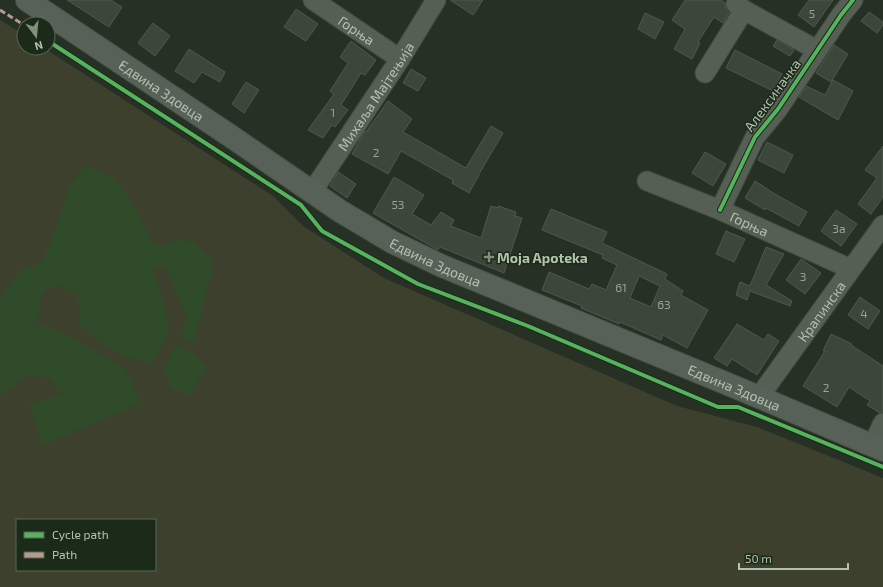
<svg xmlns="http://www.w3.org/2000/svg" width="883" height="587" viewBox="0 0 883 587" font-family="'Exo 2',sans-serif">
	<style>
		.green { fill: #3d402d; fill-rule: evenodd }
		.water { fill: #304b29 }
		.building { fill: #3c463a; stroke: #4e584c; fill-rule: evenodd }
		.lines { fill: none; stroke-linecap: round; stroke-linejoin: round }
		.minor-casing { stroke: #444b42; stroke-width: 21 }
		.major-casing { stroke: #444d42; stroke-width: 24 }
		.minor { stroke: #565f54; stroke-width: 19 }
		.major { stroke: #586157; stroke-width: 22 }
		.quiet { stroke: #b69a8f; stroke-width: 3; stroke-dasharray: 6 3; stroke-linecap: butt }
		.cycleway-casing { stroke: #1c2a19; stroke-width: 6 }
		.cycleway { stroke: #56b35d; stroke-width: 4 }
		.poi-dot { fill: #81907d; stroke: #1c2a19; stroke-width: 1.5 }
		.labels { text-anchor: middle; dominant-baseline: central; stroke-width: 3; stroke-linejoin: round; paint-order: stroke }
		.number-label { font-size: 12px; fill: #94a490 }
		.street-label { font-size: 14px; fill: #b1c3ad; stroke: #1c2a19 }
		.poi-label { font-size: 14px; font-weight: bold; fill: #b1c3ad; stroke: #1c2a19; text-anchor: start }
	</style>
	<rect width="100%" height="100%" fill="#273025"/>
	<!-- green -->
	<path class="green" d="M0 20 24 35V48H44L273 196 303 226 384 278 677 406 757 427 883 478V587H0ZM17 520H155V570H17Z"/>
	<!-- water -->
	<path class="water" d="M86 166 112 176 132 202 153 242 162 246 177 239 193 242 211 259 212 274 208 286 193 344 181 337 187 317 165 266 152 268 160 292 169 326 161 348 151 363 125 357 102 344 80 326V310L76 294 59 285 43 291 36 323 64 333 125 368 141 403 43 445 28 404 61 395 52 380 29 374 0 396V298L23 267 32 268 43 259 55 231 68 188Z
		M176 344 191 352 206 367 189 396 172 388 164 369Z"/>
	<!-- building -->
	<path class="building" d="M67 0H111L122 7 109 27Z
		M450 0H483L473 15Z
		M685 0H721L725 3 726 9 729 13 723 23 714 17 698 42 700 43 692 59 674 49 685 29 672 20Z
		M809 0H833L814 27 798 15Z
		M296 9 318 24 306 41 284 27Z
		M869 12 883 22V25L877 33 861 21Z
		M645 13 664 22 655 39 638 29Z
		M153 23 170 36 155 56 138 43Z
		M777 40 794 50 790 56 773 46Z
		M351 41 376 60 365 75 361 73 341 105 348 110 335 127 332 125 323 138 308 130 334 94 330 91 348 63 340 57Z
		M834 45 848 54 831 82 816 73Z
		M189 49 225 72 220 82 202 72 194 83 175 71Z
		M735 50 782 74 773 91 726 68Z
		M411 69 426 78 418 91 403 83Z
		M833 80 853 91 838 120 799 97 806 86 825 95Z
		M246 82 259 90 244 113 232 104Z
		M388 101 412 119 403 132 466 168 491 126 503 133 479 174V175L469 193 452 183 453 180 401 151 388 174 352 154 365 131 366 132Z
		M767 142 793 155 784 173 758 160Z
		M883 146V197L871 214 858 204 877 178 865 170Z
		M705 152 726 164 713 186 692 173Z
		M338 172 356 184 347 198 330 186Z
		M394 177 424 195 412 214 431 225 441 212 454 220 451 226 481 238 491 206 498 208V206L516 212 515 216 522 218 504 273 440 247 438 250 373 213Z
		M755 181 775 194 807 212 799 226 766 208 765 210 745 198Z
		M551 209 607 232 602 243 667 274 665 279 683 291 681 295 708 310 687 348 663 335 661 340 620 322 619 324 581 308 582 306 542 290 549 272 589 289 592 284 606 290 617 265 602 258 603 255 542 230ZM639 276 660 286 651 307 630 298Z
		M836 210 857 224 841 246 821 231Z
		M726 231 745 239 734 262 716 254Z
		M766 247 784 254 766 285 792 301 790 306 750 291 747 300 736 295 740 282 750 286Z
		M801 259 821 273 805 294 786 280Z
		M860 297 880 311 868 329 848 315Z
		M737 324 764 340 768 334 779 341 757 375 732 359 727 366 714 358Z
		M831 334 852 344 851 345 883 366V412L880 413 867 405 870 401 849 387 837 407 803 386 825 351H823Z"/>
	<g class="lines">
		<defs>
			<g id="minor">
				<path id="s1" d="M313 0 400 59"/>
				<path d="M736 4 744 10 817 50"/>
				<path d="M705 73 744 10"/>
				<path id="s2" d="M647 181 720 210 851 269"/>
				<path id="s3" d="M312 192 400 59 436 0"/>
				<path d="M720 210 755 137 778 109 841 15 853 0"/>
				<path id="s4" d="M759 397 883 225"/>
				<path d="M872 446 883 423"/>
			</g>
			<g id="major">
				<path id="s5" d="M27 0 229 135 340 211 392 242 442 266 759 397 883 450"/>
			</g>
		</defs>
		<!-- minor casing -->
		<use href="#minor" class="minor-casing"/>
		<!-- major casing -->
		<use href="#major" class="major-casing"/>
		<!-- minor -->
		<use href="#minor" class="minor"/>
		<!-- major -->
		<use href="#major" class="major"/>
		<!-- quiet -->
		<path class="quiet" d="M0 10 24 25"/>
		<defs>
			<path id="cycleway" d="M48 41 301 205 322 231 418 284 528 326 718 407H738L883 467
				M720 210 755 137 778 109 841 15 853 0"/>
		</defs>
		<!-- cycleway casing -->
		<use href="#cycleway" class="cycleway-casing"/>
		<!-- cycleway -->
		<use href="#cycleway" class="cycleway"/>
	</g>
	<!-- markers -->
	<path class="poi-dot" d="M487 251h4v4h4v4h-4v4h-4v-4h-4v-4h4z"/>
	<g class="labels">
		<!-- number labels -->
		<g class="number-label">
			<text x="812" y="13">5</text>
			<text x="333" y="112">1</text>
			<text x="376" y="152">2</text>
			<text x="398" y="204">53</text>
			<text x="839" y="228">3a</text>
			<text x="803" y="276">3</text>
			<text x="621" y="287">61</text>
			<text x="664" y="304">63</text>
			<text x="864" y="313">4</text>
			<text x="826" y="387">2</text>
		</g>
		<!-- street labels -->
		<g class="street-label">
			<text stroke="none"><textPath href="#s1" startOffset="53">Горња</textPath></text>
			<text stroke="none"><textPath href="#s5" startOffset="162">Едвина Здовца</textPath></text>
			<text transform="translate(772 95) rotate(-54)">Алексиначка</text>
			<text stroke="none"><textPath href="#s3" startOffset="115">Михаља Мајтењија</textPath></text>
			<text stroke="none"><textPath href="#s2" startOffset="111">Горња</textPath></text>
			<text stroke="none"><textPath href="#s5" startOffset="486">Едвина Здовца</textPath></text>
			<text stroke="none"><textPath href="#s4" startOffset="106">Крапинска</textPath></text>
			<text stroke="none"><textPath href="#s5" startOffset="810">Едвина Здовца</textPath></text>
		</g>
		<!-- poi labels -->
		<g class="poi-label">
			<text x="497" y="257">Moja Apoteka</text>
		</g>
	</g>
	<!-- legend -->
	<rect x="16" y="519" width="140" height="52" fill="#1c2a19" stroke="#586754"/>
	<rect x="24" y="532" width="20" height="6" fill="#56b35d" stroke="#586754"/>
	<text x="52" y="539" font-size="12" fill="#b1c3ad">Cycle path</text>
	<rect x="24" y="552" width="20" height="6" fill="#b69a8f" stroke="#586754"/>
	<text x="52" y="559" font-size="12" fill="#b1c3ad">Path</text>
	<!-- north arrow -->
	<g transform="translate(36 36) rotate(164)"><circle r="19" fill="#1c2a19" stroke="#586754"/>
	<path d="M0-3L7 15L0 10L-7 15Z" fill="#81907d"/>
	<text y="-6" font-size="11" font-weight="bold" text-anchor="middle" fill="#b1c3ad">N</text>
	</g>
	<!-- scale -->
	<path d="M739 563v6h109v-6" fill="none" stroke="#b1c3ad" stroke-width="2"/>
	<text x="745" y="563" font-size="12" fill="#b1c3ad" stroke="#1c2a19" stroke-width="3" paint-order="stroke">50 m</text>
</svg>
